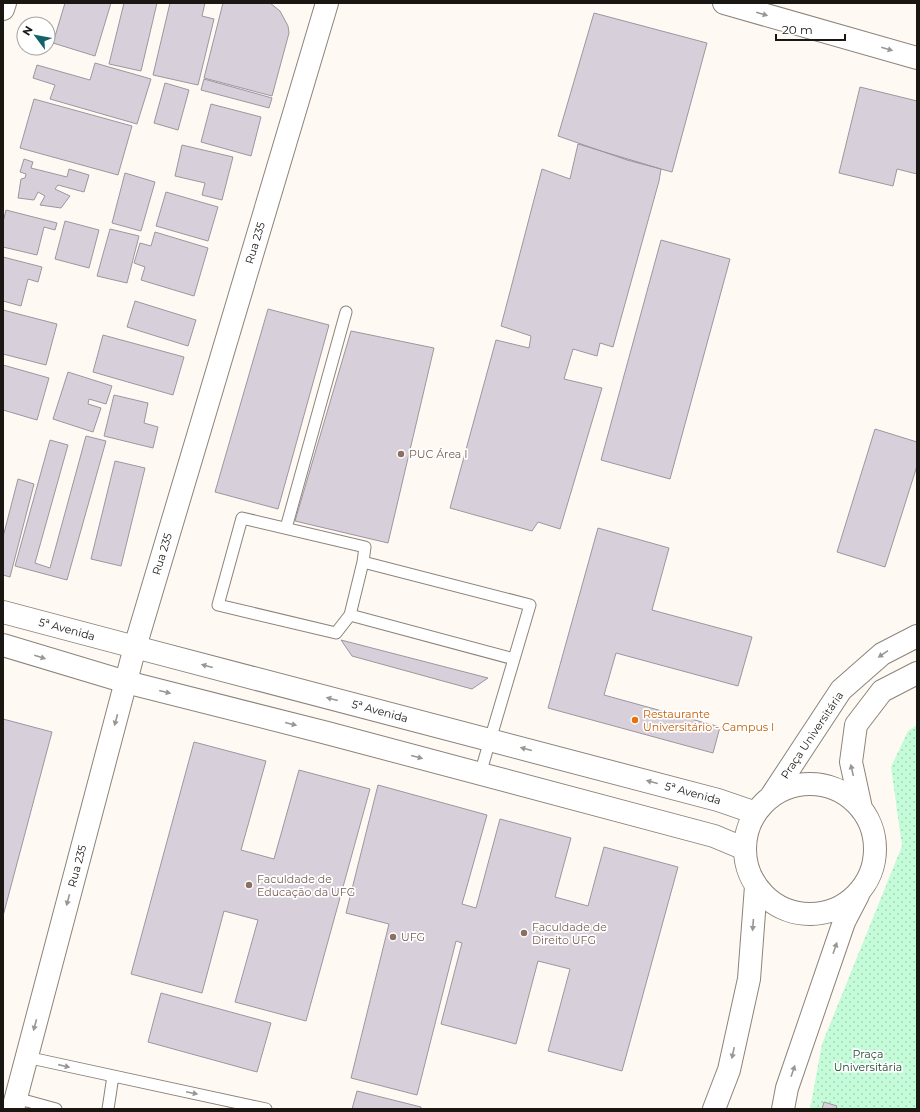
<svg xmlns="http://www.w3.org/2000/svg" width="920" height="1112" viewBox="0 0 920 1112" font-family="Montserrat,sans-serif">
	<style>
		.park { fill: url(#park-dots) }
		.building { fill: #d7cfd9; stroke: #9e969f }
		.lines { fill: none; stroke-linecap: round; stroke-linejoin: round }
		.lane-casing { stroke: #8c847b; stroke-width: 13 }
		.street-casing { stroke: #8c847b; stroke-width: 24 }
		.secondary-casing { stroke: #8c847b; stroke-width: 24 }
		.lane { stroke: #fff; stroke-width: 11 }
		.street { stroke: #fff; stroke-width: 22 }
		.secondary { stroke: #fff; stroke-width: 22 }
		.oneway { fill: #989795 }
		.education-dot { fill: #8d6e63; stroke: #fff; stroke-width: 1.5 }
		.food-dot { fill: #e8710a; stroke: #fff; stroke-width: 1.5 }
		.labels { text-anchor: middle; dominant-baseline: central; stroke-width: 3.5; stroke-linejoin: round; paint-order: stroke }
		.street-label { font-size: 11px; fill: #1a1713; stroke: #fff }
		.education-label { font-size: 11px; fill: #785e54; stroke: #fff; text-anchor: start }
		.food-label { font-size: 11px; fill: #c56008; stroke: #fff; text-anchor: start }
		.park-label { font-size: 11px; fill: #1d4831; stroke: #fff }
	</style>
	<defs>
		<pattern id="park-dots" width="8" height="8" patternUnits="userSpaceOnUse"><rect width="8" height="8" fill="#c4fbd9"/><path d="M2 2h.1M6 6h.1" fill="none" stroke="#a8d6b9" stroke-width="1.8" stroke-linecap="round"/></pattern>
	</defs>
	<rect width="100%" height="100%" fill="#fff9f3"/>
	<!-- park -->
	<path class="park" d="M917 725V1109H810L822 1044 902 846 891 767 908 731Z"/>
	<!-- building -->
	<path class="building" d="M65 3H111L95 56 53 43Z
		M124 3H157L141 71 109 64Z
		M170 3H205L202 16 214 19 198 85 153 75Z
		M223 3H270L280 11 288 26 289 33 272 96 204 78Z
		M594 13 707 43 672 172 627 160 558 136Z
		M95 63 151 79 137 124 50 99 55 85 33 78 37 65 90 80Z
		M204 79 272 98 269 108 201 90Z
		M165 83 189 90 178 130 154 123Z
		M860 87 917 101V174L897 169 893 186 839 173Z
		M34 99 132 126 118 175 20 148Z
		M211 104 261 117 251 156 201 142Z
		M578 144 661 169 659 181 613 347 600 343 597 356 573 349 564 379 602 388 560 529 538 522 532 531 450 508 496 340 529 348 531 336 501 326 542 169 570 179Z
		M182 145 233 157 222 200 202 195 205 183 175 176Z
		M24 159 33 162 31 168 67 177 69 169 89 175 84 192 58 185 55 189 70 196 61 208 40 205 45 196 38 192 34 200 18 198 21 179 25 178 26 174 20 172Z
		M125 173 155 182 141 231 112 223Z
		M166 192 218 207 208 241 156 226Z
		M6 210 57 223 55 230 44 227 37 255 3 247V222Z
		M65 221 99 230 89 268 55 259Z
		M110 229 139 236 127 283 97 276Z
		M155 232 208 248 194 296 141 280 145 267 134 263 140 243 151 246Z
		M661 240 730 259 670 479 601 460Z
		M3 257 42 267 38 282 28 279 21 306 3 301Z
		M135 301 196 320 188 346 127 327Z
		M268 309 329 325 278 509 215 492Z
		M3 310 57 324 46 365 3 354Z
		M351 331 434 348 388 543 295 521Z
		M103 335 184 357 173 395 93 372Z
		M3 365 49 378 37 420 3 410Z
		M68 372 112 386 106 404 89 399 88 404 101 408 93 432 53 419Z
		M114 395 148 403 144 423 158 427 153 448 104 436Z
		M875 429 917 442V466L885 567 837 552Z
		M86 436 106 441 67 580 15 566 50 440 68 445 35 563 50 568Z
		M115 461 145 468 121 566 91 559Z
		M18 479 34 484 10 577 3 575V537Z
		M598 528 669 548 652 610 752 637 738 686 616 653 604 695 720 727 713 753 548 708Z
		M341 640 488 678 472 689 352 656Z
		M3 719 52 732 3 916Z
		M194 742 266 761 241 850 274 859 299 770 370 789 306 1021 235 1002 258 920 224 911 202 993 131 974Z
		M378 785 487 815 462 904 476 908 500 819 571 838 555 897 588 906 604 847 678 867 622 1071 548 1051 570 969 538 961 516 1044 441 1024 462 943 456 941 417 1095 351 1078 389 924 346 913Z
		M161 993 271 1023 257 1072 148 1042Z
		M357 1091 421 1107V1109H352Z
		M824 1102 837 1106 836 1109H822Z"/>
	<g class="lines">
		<defs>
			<path id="lane" d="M286 528 346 312
				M350 615 336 633 218 605 242 518 365 547 363 562
				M480 774 530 605 363 562 350 615 514 659
				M26 1057 266 1109
				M16 1098 56 1109
				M108 1109 113 1076"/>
			<path id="street" d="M724 3 917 58
				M3 9 5 3
				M13 1109 135 647 327 3"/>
			<path id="secondary" d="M3 612 135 647 718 800 756 813
				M3 645 126 682 327 733 714 836 745 849
				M745 849a65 65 0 1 1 130 0a65 65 0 1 1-130 0Z
				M770 798 841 690 882 654 917 636
				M861 808 851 762 856 725 882 691 917 673
				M714 1109 729 1070 749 979 756 886
				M783 1109 787 1088 844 922 858 895"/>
		</defs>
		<!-- lane casing -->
		<use href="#lane" class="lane-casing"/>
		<!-- street casing -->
		<use href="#street" class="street-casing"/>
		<!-- secondary casing -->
		<use href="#secondary" class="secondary-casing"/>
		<!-- lane -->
		<use href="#lane" class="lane"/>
		<!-- street -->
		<use href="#street" class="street"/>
		<!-- secondary -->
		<use href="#secondary" class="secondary"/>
	</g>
	<!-- one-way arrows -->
	<defs><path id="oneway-solid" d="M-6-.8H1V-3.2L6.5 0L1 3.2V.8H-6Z"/></defs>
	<g class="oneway">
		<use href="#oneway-solid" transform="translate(762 14) rotate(16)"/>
		<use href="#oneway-solid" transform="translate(887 49) rotate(16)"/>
		<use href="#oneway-solid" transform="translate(883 654) rotate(146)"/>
		<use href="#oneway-solid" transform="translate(40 657) rotate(17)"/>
		<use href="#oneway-solid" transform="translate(207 666) rotate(-165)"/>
		<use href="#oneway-solid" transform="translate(165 692) rotate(14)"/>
		<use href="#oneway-solid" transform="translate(332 699) rotate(-165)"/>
		<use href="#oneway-solid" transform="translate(116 720) rotate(105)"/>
		<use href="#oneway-solid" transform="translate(291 724) rotate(14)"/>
		<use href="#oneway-solid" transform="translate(526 749) rotate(-165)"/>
		<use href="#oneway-solid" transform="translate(417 757) rotate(15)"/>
		<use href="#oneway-solid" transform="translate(852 770) rotate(-103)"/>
		<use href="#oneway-solid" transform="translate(652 782) rotate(-165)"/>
		<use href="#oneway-solid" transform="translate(68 900) rotate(105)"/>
		<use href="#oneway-solid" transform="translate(753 925) rotate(94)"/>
		<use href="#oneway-solid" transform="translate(835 948) rotate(-71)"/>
		<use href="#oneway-solid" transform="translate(35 1025) rotate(105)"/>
		<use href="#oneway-solid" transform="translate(733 1053) rotate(102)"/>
		<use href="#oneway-solid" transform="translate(64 1066) rotate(13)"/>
		<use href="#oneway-solid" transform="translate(793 1071) rotate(-71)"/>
		<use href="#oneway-solid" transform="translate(192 1093) rotate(12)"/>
	</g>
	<!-- markers -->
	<g class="education-dot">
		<circle cx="401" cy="454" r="4"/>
		<circle cx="249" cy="885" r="4"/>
		<circle cx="524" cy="933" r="4"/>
		<circle cx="393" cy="937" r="4"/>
	</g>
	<circle class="food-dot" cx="635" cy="720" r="4"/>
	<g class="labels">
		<!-- street labels -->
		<g class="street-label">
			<text transform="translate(255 243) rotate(-73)">Rua 235</text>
			<text transform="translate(162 554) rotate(-73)">Rua 235</text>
			<text transform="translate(67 629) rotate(15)">5ª Avenida</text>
			<text transform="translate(380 711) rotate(15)">5ª Avenida</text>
			<text transform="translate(812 735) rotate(-56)">Praça Universitária</text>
			<text transform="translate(693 793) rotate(15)">5ª Avenida</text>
			<text transform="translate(77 866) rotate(-75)">Rua 235</text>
		</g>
		<!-- education labels -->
		<g class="education-label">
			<text x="409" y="454">PUC Área I</text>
			<text x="257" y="879">Faculdade de<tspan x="257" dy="13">Educação da UFG</tspan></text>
			<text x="532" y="927">Faculdade de<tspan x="532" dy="13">Direito UFG</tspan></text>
			<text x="401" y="937">UFG</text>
		</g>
		<!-- food labels -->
		<g class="food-label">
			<text x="643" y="714">Restaurante<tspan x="643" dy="13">Universitário - Campus I</tspan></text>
		</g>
		<!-- park labels -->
		<g class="park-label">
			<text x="868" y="1054">Praça<tspan x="868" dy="13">Universitária</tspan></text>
		</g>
	</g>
	<!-- border -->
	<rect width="920" height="1112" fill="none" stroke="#1a1713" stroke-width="8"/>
	<!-- north arrow -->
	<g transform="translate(36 36) rotate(302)"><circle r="19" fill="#ffffff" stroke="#a3a2a1"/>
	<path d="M0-3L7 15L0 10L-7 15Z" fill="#13626a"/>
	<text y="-6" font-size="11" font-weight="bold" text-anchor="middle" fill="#1a1713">N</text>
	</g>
	<!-- scale -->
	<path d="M776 34v6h69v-6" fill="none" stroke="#1a1713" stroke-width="2"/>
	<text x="782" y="34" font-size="12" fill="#1a1713" stroke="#ffffff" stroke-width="3" paint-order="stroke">20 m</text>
</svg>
